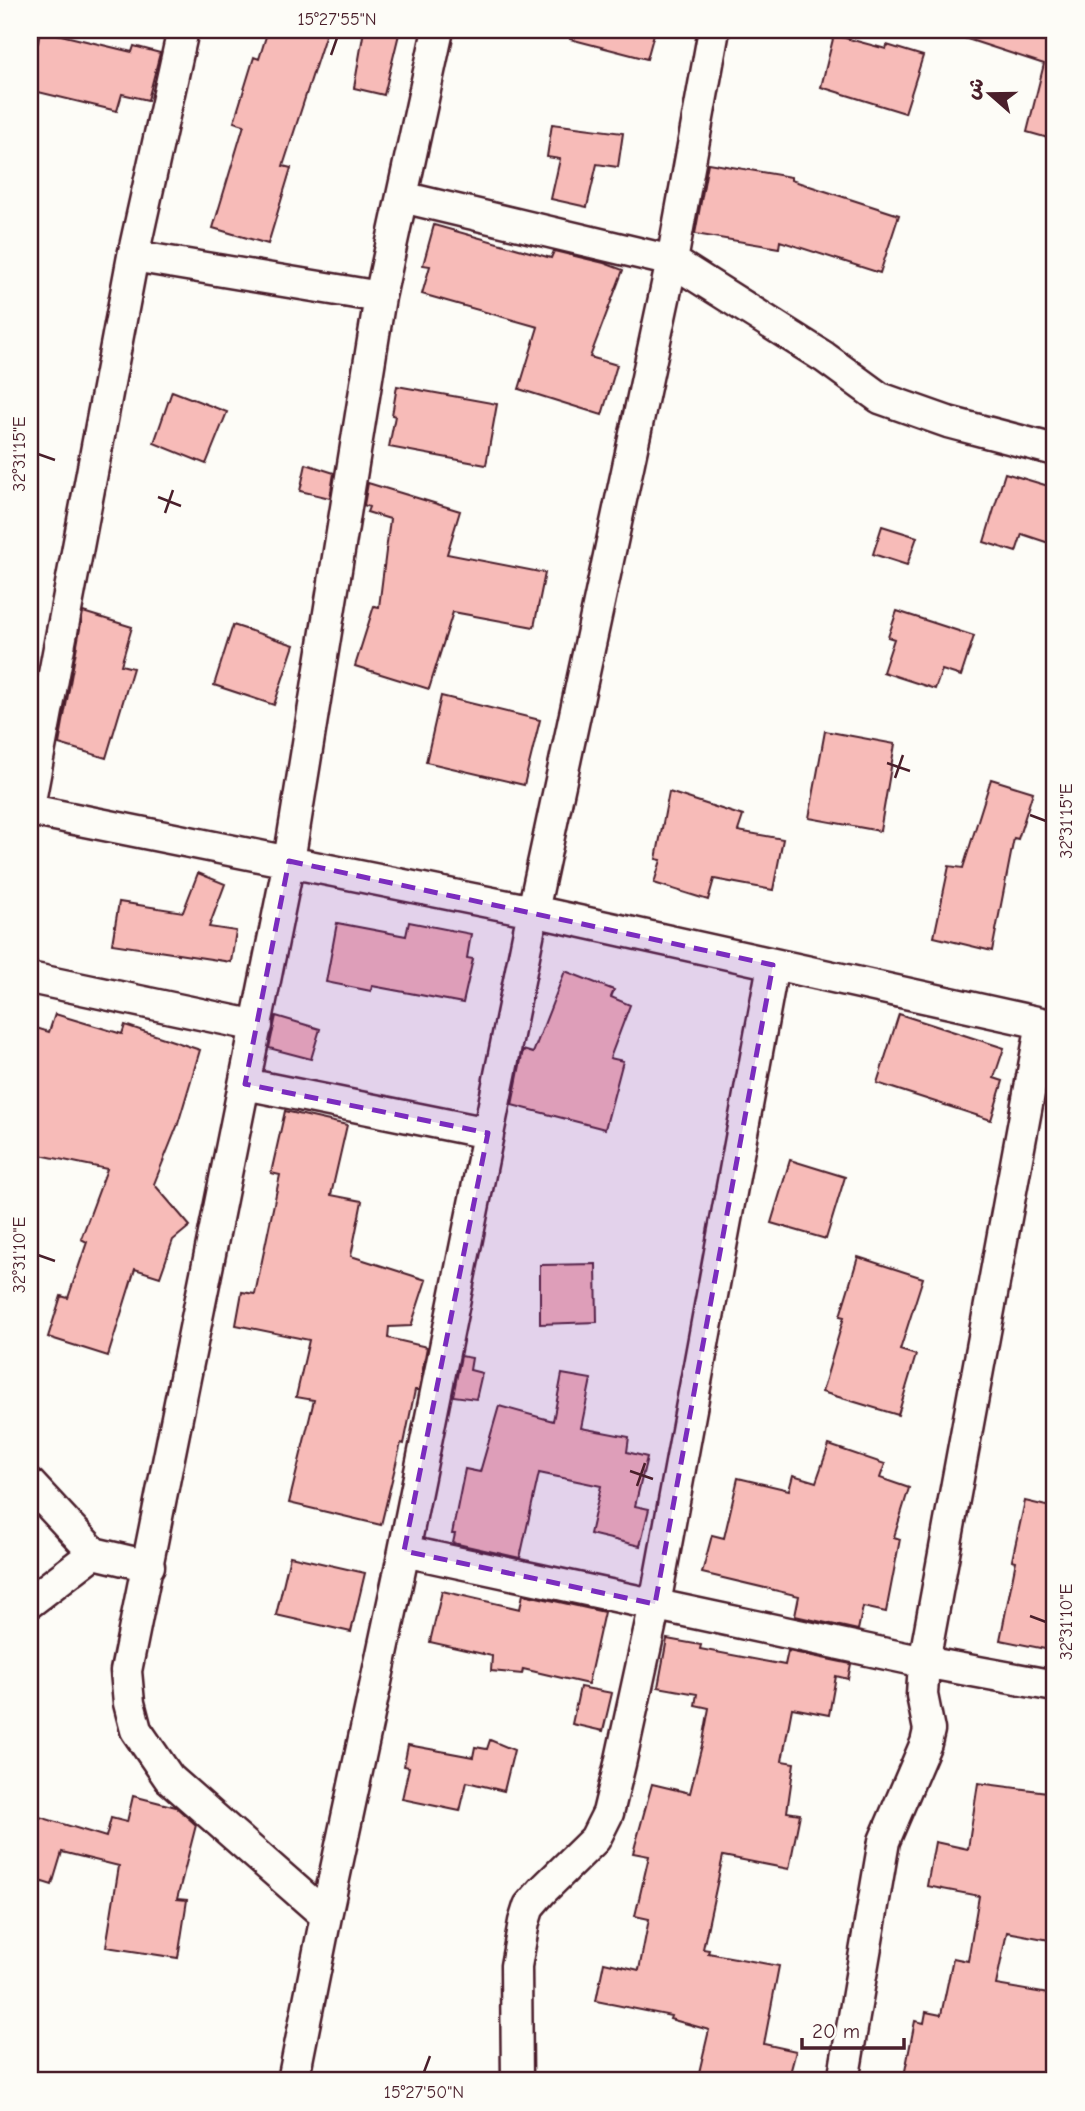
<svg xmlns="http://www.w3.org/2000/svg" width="1085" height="2111" viewBox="0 0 1085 2111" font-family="'Comic Neue','Playpen Sans Arabic',sans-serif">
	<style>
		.building { fill: #f7bbb8; stroke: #4a1f2b; stroke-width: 2 }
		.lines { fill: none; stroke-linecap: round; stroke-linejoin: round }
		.minor-casing { stroke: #4a1f2b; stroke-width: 35 }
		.minor { stroke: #fdfcf7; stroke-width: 30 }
		.marked { fill: #7b2cbf; fill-opacity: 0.2; stroke: #7b2cbf; stroke-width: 5; stroke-dasharray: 14 9; stroke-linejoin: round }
		.ticks { fill: none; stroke: #4a1f2b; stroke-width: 2.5 }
		.neatline { fill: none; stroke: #4a1f2b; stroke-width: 2.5 }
		.ticks-label { font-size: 18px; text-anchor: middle; fill: #4a1f2b }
	</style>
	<rect width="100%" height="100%" fill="#fdfcf7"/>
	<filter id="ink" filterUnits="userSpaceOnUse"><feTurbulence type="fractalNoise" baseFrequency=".0143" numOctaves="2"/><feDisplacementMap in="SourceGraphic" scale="14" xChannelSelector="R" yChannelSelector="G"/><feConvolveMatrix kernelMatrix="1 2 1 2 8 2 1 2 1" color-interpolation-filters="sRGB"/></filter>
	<g filter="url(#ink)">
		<!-- building -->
		<path class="building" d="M40 30 132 52 134 46 160 53 148 100 122 94 117 111 30 90V42L38 43Z
			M268 30H327L283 166 291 168 268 244 213 228 244 125 234 122 254 57 259 59Z
			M364 30H400L384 95 354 88Z
			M571 30H655L647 59 570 39Z
			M956 30H1055V140L1027 132 1044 64 955 35Z
			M834 35 886 49 887 45 923 56 905 113 821 87Z
			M552 124 623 133 618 167 597 164 587 207 551 199 560 159 547 157Z
			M708 163 791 177V180L899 215 880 273 780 241 779 248 695 234Z
			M434 225 551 258 554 251 604 263 623 270 590 357 617 365 602 415 519 389 538 327 422 294 430 266 423 265Z
			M397 386 497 404 486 465 389 447 395 416 392 415Z
			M172 391 227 412 206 464 154 443Z
			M306 464 334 473 330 498 300 491Z
			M1005 473 1055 488V545L1022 534 1016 552 984 542Z
			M368 483 460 511 447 554 545 573 534 627 453 612 429 689 355 666 374 606 379 607 390 519 367 512 369 507 364 505Z
			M882 526 917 537 907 565 873 554Z
			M897 611 974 636 961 676 942 670 935 689 883 672 894 639 888 637Z
			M83 612 132 627 121 665 133 668 106 758 59 744Z
			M233 625 294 645 274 705 214 685Z
			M441 696 540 720 524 785 426 762Z
			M825 731 895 744 880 831 809 818Z
			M991 779 1033 792 1018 839 1014 838 992 951 934 937 949 866 963 868Z
			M669 792 743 816 738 831 783 839 773 890 714 879 708 900 654 883 661 860 656 859Z
			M198 873 225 884 209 927 236 931 231 962 112 944 119 902 183 912Z
			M409 922 471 934 467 958 473 959 463 1003 372 986 371 991 326 982 337 923 406 936Z
			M565 971 614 990 611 997 630 1005 610 1058 623 1061 605 1129 512 1105 523 1050 533 1053Z
			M55 1014 122 1034 125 1025 200 1050 178 1124 154 1184 190 1226 173 1240 160 1277 135 1269 108 1356 48 1337 61 1296 68 1298 87 1242 81 1239 107 1169 30 1153V1026L49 1032Z
			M899 1014 1004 1048 994 1078 1003 1081 991 1120 877 1083Z
			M276 1016 320 1029 311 1059 269 1048Z
			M285 1111 347 1125 331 1195 362 1201 351 1256 426 1280 411 1326 389 1327 388 1338 427 1347 419 1390H415L404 1444 401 1443 381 1525 289 1503 314 1400 296 1397 309 1340 236 1325 242 1292 255 1294 280 1175 271 1173Z
			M790 1160 845 1177 826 1239 771 1223Z
			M858 1257 923 1278 900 1350 916 1355 898 1415 822 1392 844 1317 840 1316Z
			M596 1264 597 1322 540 1324V1265Z
			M461 1356 472 1358 470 1370 482 1373 476 1399 453 1396Z
			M562 1374 591 1379 581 1428 629 1437 627 1452 647 1457 635 1506 649 1509 640 1546 590 1534 601 1486 539 1473 520 1558 453 1543 455 1534H452L465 1469 480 1472 499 1406 553 1421Z
			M829 1445 885 1464 880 1478 909 1488 894 1537 900 1539 886 1612 863 1607 858 1630 795 1616 799 1596 702 1573 712 1535 724 1538 738 1478 789 1490 793 1475 816 1482Z
			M1025 1501 1055 1508V1651L1000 1640 1016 1561 1012 1560Z
			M290 1556 365 1573 351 1632 276 1615Z
			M442 1591 520 1609 523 1594 604 1612 588 1684 523 1669 522 1674 491 1671 492 1656 430 1642Z
			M667 1639 701 1645 700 1649 785 1665 788 1651 851 1664 848 1679 836 1676 829 1715 792 1708 782 1761 794 1763 787 1812 800 1814 789 1869 723 1856 703 1949 709 1950 708 1953 779 1966 764 2044 796 2051 788 2081H697L709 2030 670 2019 671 2016 596 2001 604 1962 639 1970 649 1919 635 1916 649 1856 633 1853 652 1784 690 1793 703 1741 709 1708 695 1705 697 1694 658 1687Z
			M580 1687 612 1693 603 1731 572 1724Z
			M490 1740 514 1750 504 1791 467 1782 460 1811 402 1799 409 1767 404 1766 408 1745 473 1757 475 1747 487 1749Z
			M978 1783 1055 1793V1941L1007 1932 996 1985 1055 1995V2081H903L915 2021 924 2023 926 2012 941 2015 953 1958 968 1961 979 1896 927 1886 935 1842 968 1849Z
			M133 1796 176 1807 196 1825 177 1899 187 1900 178 1958 106 1947 119 1866 62 1852 52 1885 30 1878V1814L106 1837 111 1818 127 1822Z"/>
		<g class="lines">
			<defs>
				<path id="minor" d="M402 197 672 261 824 357 880 398 948 422 1055 450
					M133 256 380 297
					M30 801 133 256 183 30
					M30 810 533 911 1055 1026
					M30 978 257 1026
					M245 1084 488 1133
					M30 1484 94 1553 149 1566
					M404 1551 924 1662 1055 1686
					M30 1602 94 1553
					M326 1916 169 1778 136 1730 129 1703 126 1671 289 861 380 297 438 30
					M293 2081 326 1916 404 1551 533 911 672 261 714 30
					M517 2081 516 1966 524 1922 529 1906 542 1891 595 1839 608 1813 620 1764 655 1604 773 965
					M843 2081 884 1841 926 1743 929 1730 922 1695 924 1662 1042 1023"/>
			</defs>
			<!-- minor casing -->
			<use href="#minor" class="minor-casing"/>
			<!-- minor -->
			<use href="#minor" class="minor"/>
		</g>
	</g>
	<!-- marked area -->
	<path class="marked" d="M289 861 773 965 655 1604 404 1551 488 1133 245 1084Z"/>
	<!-- ticks -->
	<path class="ticks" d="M331 55 337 38M38 454 55 460M158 497 181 506M165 513 173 490M887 763 910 771M895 778 903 755M1030 815 1046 821M38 1255 55 1261M630 1471 653 1479M637 1486 645 1463M1030 1616 1046 1622M424 2072 430 2056"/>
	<!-- margin -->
	<rect width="1085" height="2111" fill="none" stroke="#fdfcf7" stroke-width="77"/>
	<!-- north arrow -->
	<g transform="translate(990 94) rotate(290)" stroke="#fdfcf7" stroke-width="5" paint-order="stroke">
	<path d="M0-5L12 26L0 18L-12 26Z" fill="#4a1f2b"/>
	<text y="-10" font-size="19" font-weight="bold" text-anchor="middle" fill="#4a1f2b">ش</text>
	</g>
	<!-- scale -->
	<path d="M802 2038v10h102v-10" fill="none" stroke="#4a1f2b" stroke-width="3.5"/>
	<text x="812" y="2038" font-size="21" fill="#4a1f2b" stroke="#fdfcf7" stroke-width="5" paint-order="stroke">20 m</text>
	<rect x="38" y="38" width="1008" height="2034" class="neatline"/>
	<g class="ticks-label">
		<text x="337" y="25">15°27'55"N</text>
		<text transform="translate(19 454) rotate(-90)" y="6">32°31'15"E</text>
		<text transform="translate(1066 821) rotate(-90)" y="6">32°31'15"E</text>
		<text transform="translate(19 1255) rotate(-90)" y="6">32°31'10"E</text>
		<text transform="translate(1066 1622) rotate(-90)" y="6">32°31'10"E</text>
		<text x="424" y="2098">15°27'50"N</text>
	</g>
</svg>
